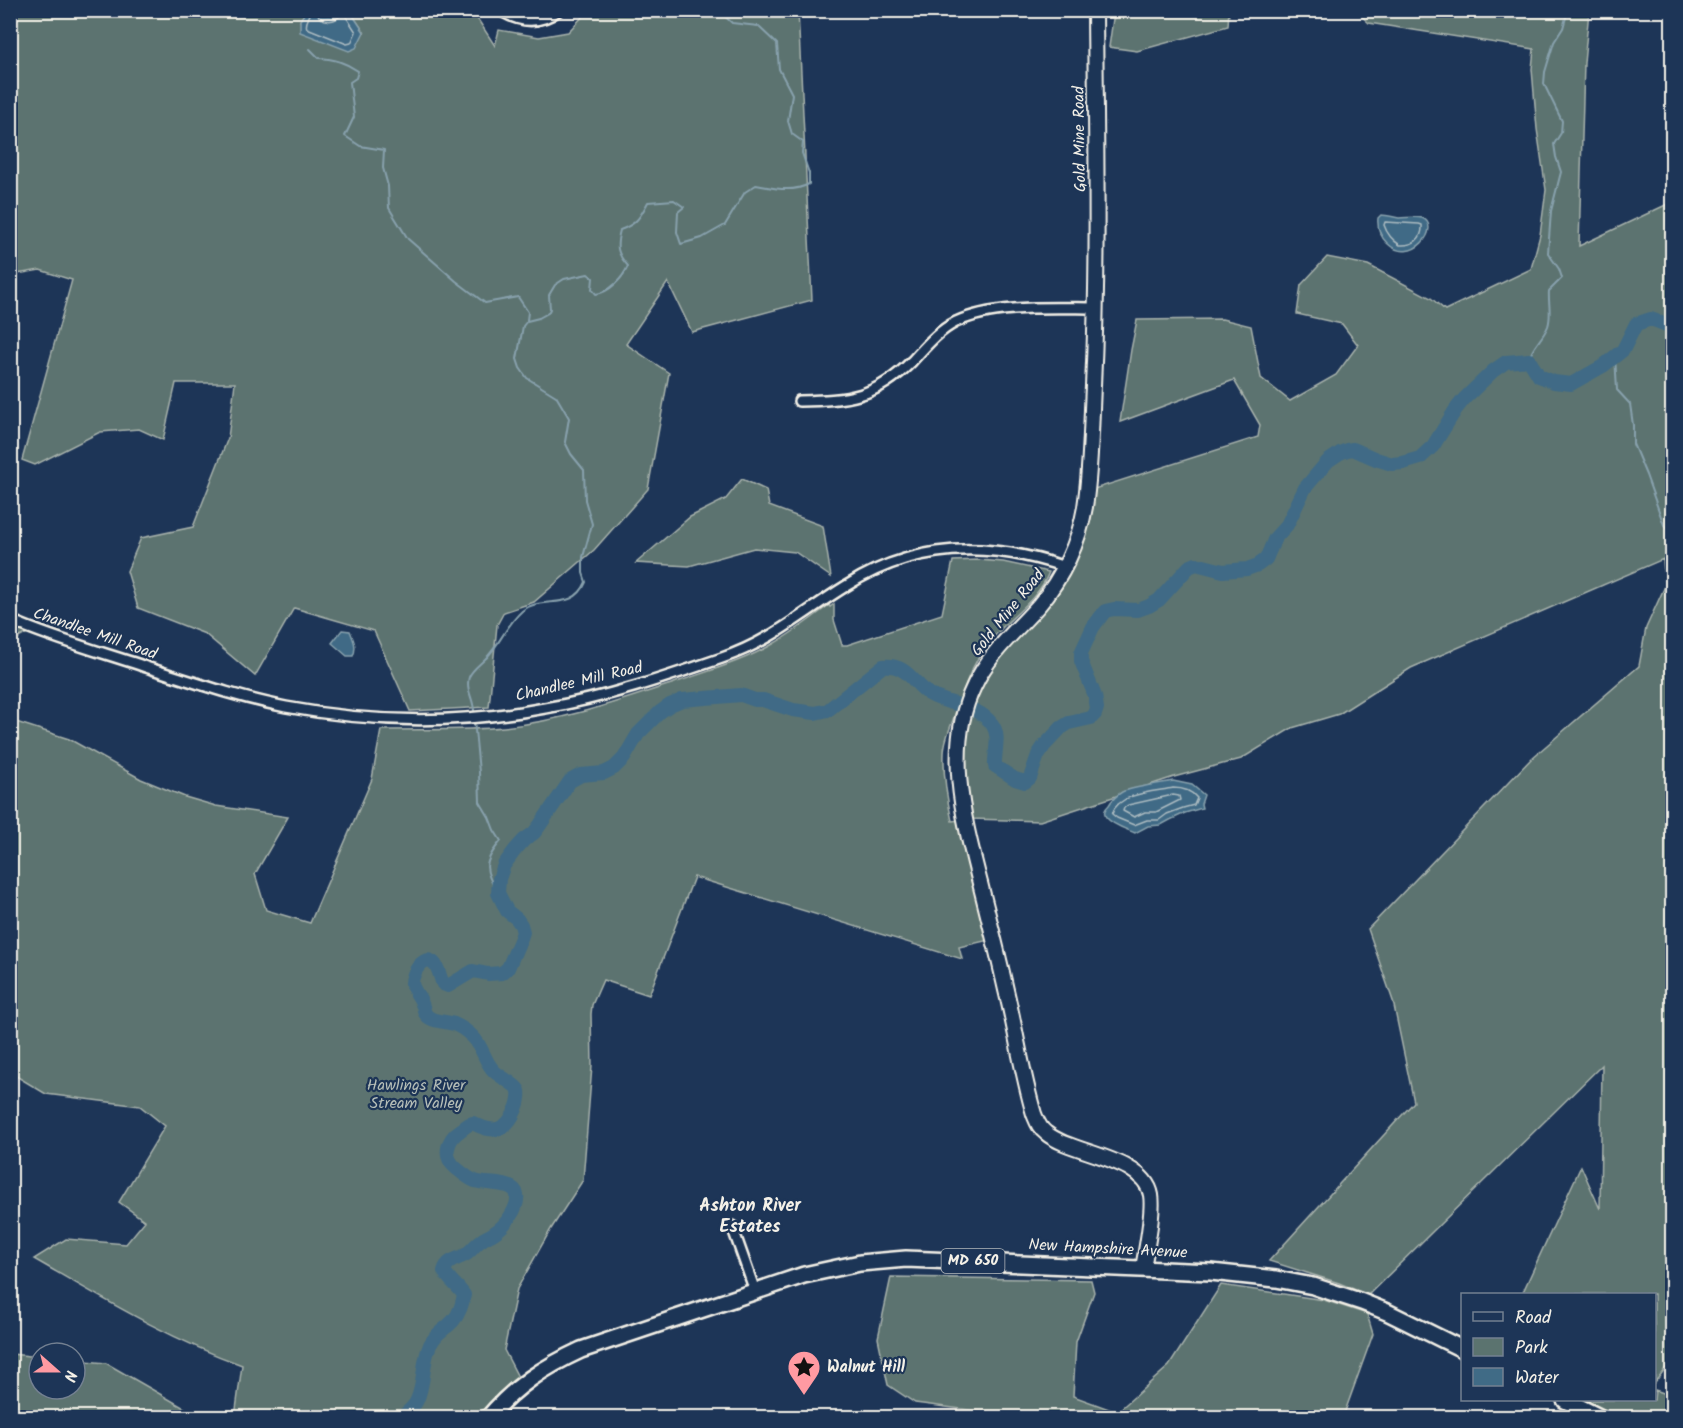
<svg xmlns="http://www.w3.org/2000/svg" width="1683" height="1428" viewBox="0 0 1683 1428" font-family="Kalam,sans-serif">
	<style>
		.green { fill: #5b736f; stroke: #a8b2ac; stroke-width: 1.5 }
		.water { fill: #406b86; stroke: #88a1ad; stroke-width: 1.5 }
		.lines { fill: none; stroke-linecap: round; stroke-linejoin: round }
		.shore { stroke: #acbbc1; stroke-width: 1.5 }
		.stream { stroke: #88a1ad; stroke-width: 2 }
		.river { stroke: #406b86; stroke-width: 14 }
		.street-casing { stroke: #f4f1e8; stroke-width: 14 }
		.secondary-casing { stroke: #f4f1e8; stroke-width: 18 }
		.primary-casing { stroke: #f4f1e8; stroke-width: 20 }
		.street { stroke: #1d3557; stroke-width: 9 }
		.secondary { stroke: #1d3557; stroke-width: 14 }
		.primary { stroke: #1d3557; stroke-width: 15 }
		.labels { text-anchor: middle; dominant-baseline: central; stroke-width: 4.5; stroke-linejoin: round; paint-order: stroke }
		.shield { fill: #1d3557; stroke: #b4b9bc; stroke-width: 1.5 }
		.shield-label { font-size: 15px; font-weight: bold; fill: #f4f1e8 }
		.street-label { font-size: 16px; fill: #f4f1e8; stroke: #1d3557 }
		.park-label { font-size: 16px; fill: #b7bfb8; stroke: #1d3557 }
		.poi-label { font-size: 16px; font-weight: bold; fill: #f4f1e8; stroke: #1d3557; text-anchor: start }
		.neighbourhood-label { font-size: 18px; font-weight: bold; fill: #f4f1e8; stroke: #1d3557 }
	</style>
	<rect width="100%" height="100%" fill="#1d3557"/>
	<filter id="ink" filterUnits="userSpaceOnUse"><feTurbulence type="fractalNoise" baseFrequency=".0167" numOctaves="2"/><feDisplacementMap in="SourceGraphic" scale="12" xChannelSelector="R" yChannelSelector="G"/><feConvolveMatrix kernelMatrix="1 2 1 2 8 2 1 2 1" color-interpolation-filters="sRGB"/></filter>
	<g filter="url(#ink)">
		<!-- green -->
		<path class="green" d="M1229 10 1228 26 1137 51 1109 47 1113 19 1122 11Z
			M11 11H306L300 21 364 32 350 11H469L473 12 495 46 499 30 539 37 568 32 588 11H798L812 300 692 332 668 282 626 344 669 373 648 489 594 550 534 602 504 612 497 625 489 707 410 711 374 631 294 608 255 676 205 634 138 608 127 571 141 538 193 527 228 438 235 383H176L163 440 139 429 100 432 35 465 22 460 72 280 40 270 11 275Z
			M1356 11H1589L1584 63 1579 246 1672 202V1360L1655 1382 1654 1294H1522L1581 1166 1600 1209 1602 1065 1368 1295 1339 1283 1269 1261 1414 1102 1393 1001 1368 929 1532 758 1639 666 1646 628 1665 586 1663 559 1411 668 1339 714 1292 728 1241 759 1174 777 1040 821 970 819C966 785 962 752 970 719 979 683 1002 653 1023 623 1043 594 1064 566 1084 537L1090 518 1094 489 1258 437 1260 425 1234 380 1120 422 1131 350 1137 320 1222 319 1251 326 1261 378 1290 401 1336 375 1358 345 1342 324 1297 314 1301 285 1327 257 1368 265 1431 298 1445 310 1531 269 1540 235 1546 190 1537 129 1532 69 1534 49 1369 23Z
			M742 479 766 490 769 506 823 526 831 577 795 552 754 548 689 566 636 563 690 517 726 499Z
			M978 560 1003 562 1049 572C1040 596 1015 614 998 632 973 658 965 684 954 717 950 729 944 740 944 753 943 776 947 799 952 821L960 820 989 940 959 947 962 959 694 877 649 995 603 980 592 1005 591 1014 592 1066 583 1180 551 1229 517 1289 504 1350 519 1379 486 1417H235L242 1365C169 1339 102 1298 34 1259L66 1239 126 1244 145 1221 119 1202 165 1126 140 1106 46 1094 11 1073 10 720 69 739 141 779 185 797 216 806 288 817 255 874 266 910 310 923 372 779 381 730C422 729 463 731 504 727 564 721 623 700 680 681 711 670 744 661 773 644 793 633 811 619 829 605L830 607 834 604V620L842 645H847L942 614 953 561Z
			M11 620 33 630 11 642Z
			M891 1277 1091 1280 1094 1292 1076 1342 1073 1396 1117 1412 1169 1366 1221 1285 1324 1300 1367 1314 1373 1334 1343 1417H1023L915 1403 888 1385 878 1338Z
			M11 1354 39 1357V1389H75V1360L106 1363 200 1417H11Z
			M1655 1390 1672 1396V1417H1618L1582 1400H1654Z"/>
		<!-- water -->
		<path class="water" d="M306 11H318L328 15 343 11H350L364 32 356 48 349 51 300 32V20Z
			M1381 215C1387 215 1393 217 1399 218 1406 218 1416 216 1422 218 1443 226 1412 268 1387 243 1380 236 1377 228 1378 218Z
			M342 630 350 631C354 641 357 647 353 656H347L332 643Z
			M1173 781 1192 785 1204 795 1201 804 1202 808 1185 813 1170 820 1161 825 1148 826 1135 833C1126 829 1112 825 1106 817 1103 812 1105 809 1109 805 1112 800 1117 795 1122 792 1133 787 1160 784 1173 781Z"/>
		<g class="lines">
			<!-- shore -->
			<path class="shore" d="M311 10C311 17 304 22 307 28L347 44 351 43 356 32 345 15 342 14C336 21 328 23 319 17L317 10
				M1385 222 1419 224 1422 225C1423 239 1413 246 1400 245 1392 240 1387 234 1384 225Z
				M1173 788C1182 788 1191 790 1197 798L1194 805 1183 808 1167 814 1159 820H1147L1134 825 1117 818 1112 814C1118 793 1153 792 1173 788Z
				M1173 795 1179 796 1180 800 1156 812H1145L1134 817 1123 811 1124 808 1128 805Z"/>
			<!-- stream -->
			<path class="stream" d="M310 49 319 58C334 59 345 62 358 71L356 78 350 82 354 117 345 136 360 146 384 150 383 168 388 186 389 208 408 239 456 281 485 303 518 297 528 312 527 320
				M1615 356 1617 390 1630 404 1633 425V444L1646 475 1664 525 1672 535
				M1529 360C1531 347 1543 339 1548 326 1552 314 1548 303 1549 291L1562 278 1559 269 1548 253 1551 211 1561 172 1556 157 1554 144 1561 133 1562 121 1544 84 1545 72 1554 42 1563 28 1568 10
				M474 713C475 701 465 690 469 677 472 669 482 663 488 656 500 643 508 623 522 611 542 594 573 613 586 582L583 573V557L592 524 585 500 584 470 571 454 565 442 569 418 556 396 527 378 520 368 517 359 523 326 527 321 539 318 548 313 550 309 549 295 555 285 564 279 588 274 593 278 592 289 596 294C610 292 623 278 628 266 616 253 616 246 620 230 637 224 640 217 648 202L674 200 684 207 678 212 677 232 681 244 702 238 725 225 745 192 756 185C774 188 792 193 809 184V173L802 153 803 142 792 134 788 121 792 94 779 69 777 44 758 26 732 23 718 10
				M474 719 479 772 480 802 489 817 494 830 501 841C483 862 483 870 498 893"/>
			<!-- river -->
			<path class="river" d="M401 1418C407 1412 414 1408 417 1400 425 1383 422 1362 430 1345 437 1331 445 1330 453 1321 460 1313 462 1304 464 1295 458 1286 449 1280 444 1271 447 1260 456 1260 465 1255 472 1251 475 1244 482 1240 485 1237 490 1236 494 1233 505 1226 519 1208 517 1195 515 1181 486 1185 475 1181 469 1179 461 1172 456 1168 442 1156 447 1139 461 1130 466 1127 467 1124 473 1123 493 1134 506 1132 516 1109 518 1104 520 1097 519 1091 517 1085 500 1077 494 1071 484 1061 483 1047 473 1037 467 1031 461 1027 454 1024 445 1021 429 1022 425 1013 423 1010 424 1006 422 1004 420 996 413 991 412 983 412 974 423 953 434 963 439 968 440 978 443 984L448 986 473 971 488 974 502 973 508 968 521 938 523 932 521 925 517 919 507 911 498 893 499 879 504 865 515 850 524 840 534 833 540 825 570 781 581 775 604 773 614 768 624 758 638 734 660 712 670 705 682 700 741 695 755 700H763L793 710 815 713 828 710 883 666C907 664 912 682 929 694 949 706 977 704 992 724 1001 736 994 752 995 766L1015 779 1025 782 1030 778 1038 755 1044 746 1061 728 1069 723 1091 718 1095 714 1097 708 1095 696 1081 661V653L1093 627 1105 611 1114 609 1138 610 1149 606 1159 600 1189 567 1196 564 1223 571 1247 569 1258 565 1266 559 1275 538 1287 525 1305 488 1328 461 1340 453 1347 450 1353 449 1376 459 1392 464 1403 463 1420 458 1433 446 1456 409 1465 398 1493 371 1506 362 1529 360 1539 376 1554 382 1571 384 1603 366 1623 350 1636 324 1651 319 1669 326 1672 330"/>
			<defs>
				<path id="street" d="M500 10C520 23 539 25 559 10
					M799 401C848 400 876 398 912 361 925 347 938 331 956 322 994 304 1055 308 1097 308
					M10 620C56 640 105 653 152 669 196 683 240 698 286 707 371 723 460 724 545 708 605 698 664 678 722 658 772 641 802 613 846 586 915 542 989 541 1065 567
					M732 1226 755 1291"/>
				<path id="secondary" d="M1095 10C1096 136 1099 260 1093 386 1091 426 1091 467 1085 507 1079 543 1062 578 1039 605 1016 631 989 653 974 686 944 748 964 820 980 883 989 919 998 954 1006 990 1016 1031 1022 1073 1034 1114 1037 1121 1039 1128 1046 1133 1071 1154 1144 1157 1151 1195 1154 1213 1146 1249 1143 1269"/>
				<path id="primary" d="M1565 1400 1601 1418
					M488 1418C514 1387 544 1367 581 1350L804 1275 860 1263 906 1259 1211 1272 1276 1279 1313 1286 1362 1302 1387 1312 1462 1349"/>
			</defs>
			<!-- street casing -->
			<use href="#street" class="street-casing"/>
			<!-- secondary casing -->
			<use href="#secondary" class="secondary-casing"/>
			<!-- primary casing -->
			<use href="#primary" class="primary-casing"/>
			<!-- street -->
			<use href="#street" class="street"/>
			<!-- secondary -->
			<use href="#secondary" class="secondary"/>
			<!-- primary -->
			<use href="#primary" class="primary"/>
		</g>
	</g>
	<!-- icons -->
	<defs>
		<symbol id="sight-pin" viewBox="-11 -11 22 30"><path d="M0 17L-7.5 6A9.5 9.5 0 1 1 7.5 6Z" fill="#ff9aa2" stroke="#1d3557"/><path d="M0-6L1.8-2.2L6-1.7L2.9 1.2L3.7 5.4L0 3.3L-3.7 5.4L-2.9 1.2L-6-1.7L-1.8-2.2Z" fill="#111"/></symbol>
	</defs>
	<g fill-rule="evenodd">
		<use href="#sight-pin" x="785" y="1348" width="38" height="52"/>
	</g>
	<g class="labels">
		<!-- shield labels -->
		<rect class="shield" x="941.5" y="1249" width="63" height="24" rx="4.5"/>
		<g class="shield-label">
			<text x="973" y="1261">MD 650</text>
		</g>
		<!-- street labels -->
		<g class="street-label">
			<text transform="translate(1080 139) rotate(-91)">Gold Mine Road</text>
			<text transform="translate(1008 613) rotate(-51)">Gold Mine Road</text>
			<text transform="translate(95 634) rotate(19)">Chandlee Mill Road</text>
			<text transform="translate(579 682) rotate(-13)">Chandlee Mill Road</text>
			<text transform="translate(1108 1249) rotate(3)">New Hampshire Avenue</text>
		</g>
		<!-- park labels -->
		<g class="park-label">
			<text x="416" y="1085">Hawlings River<tspan x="416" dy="18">Stream Valley</tspan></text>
		</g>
		<!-- poi labels -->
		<g class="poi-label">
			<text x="827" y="1367">Walnut Hill</text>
		</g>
		<!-- neighbourhood labels -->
		<g class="neighbourhood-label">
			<text x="750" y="1206">Ashton River<tspan x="750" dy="21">Estates</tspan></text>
		</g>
	</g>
	<!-- margin -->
	<rect width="1683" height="1428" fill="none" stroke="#1d3557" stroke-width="36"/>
	<rect x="18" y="18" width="1647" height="1392" fill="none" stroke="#f4f1e8" stroke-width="2" filter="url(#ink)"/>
	<!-- legend -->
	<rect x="1461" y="1293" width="195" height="108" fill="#1d3557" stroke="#738091" stroke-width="1.5"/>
	<rect x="1473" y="1312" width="30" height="9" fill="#1d3557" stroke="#738091" stroke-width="1.5"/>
	<text x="1515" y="1323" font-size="18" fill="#f4f1e8">Road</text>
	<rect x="1473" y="1338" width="30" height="18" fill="#5b736f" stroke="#738091" stroke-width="1.5"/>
	<text x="1515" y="1353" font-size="18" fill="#f4f1e8">Park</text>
	<rect x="1473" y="1368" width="30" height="18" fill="#406b86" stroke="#738091" stroke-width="1.5"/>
	<text x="1515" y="1383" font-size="18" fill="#f4f1e8">Water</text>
	<!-- north arrow -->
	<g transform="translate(57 1371) rotate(111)"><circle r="28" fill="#1d3557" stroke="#738091" stroke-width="1.5"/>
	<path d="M0-4.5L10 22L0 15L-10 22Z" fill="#ff9aa2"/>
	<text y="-9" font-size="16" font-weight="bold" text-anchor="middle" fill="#f4f1e8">N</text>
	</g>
</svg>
